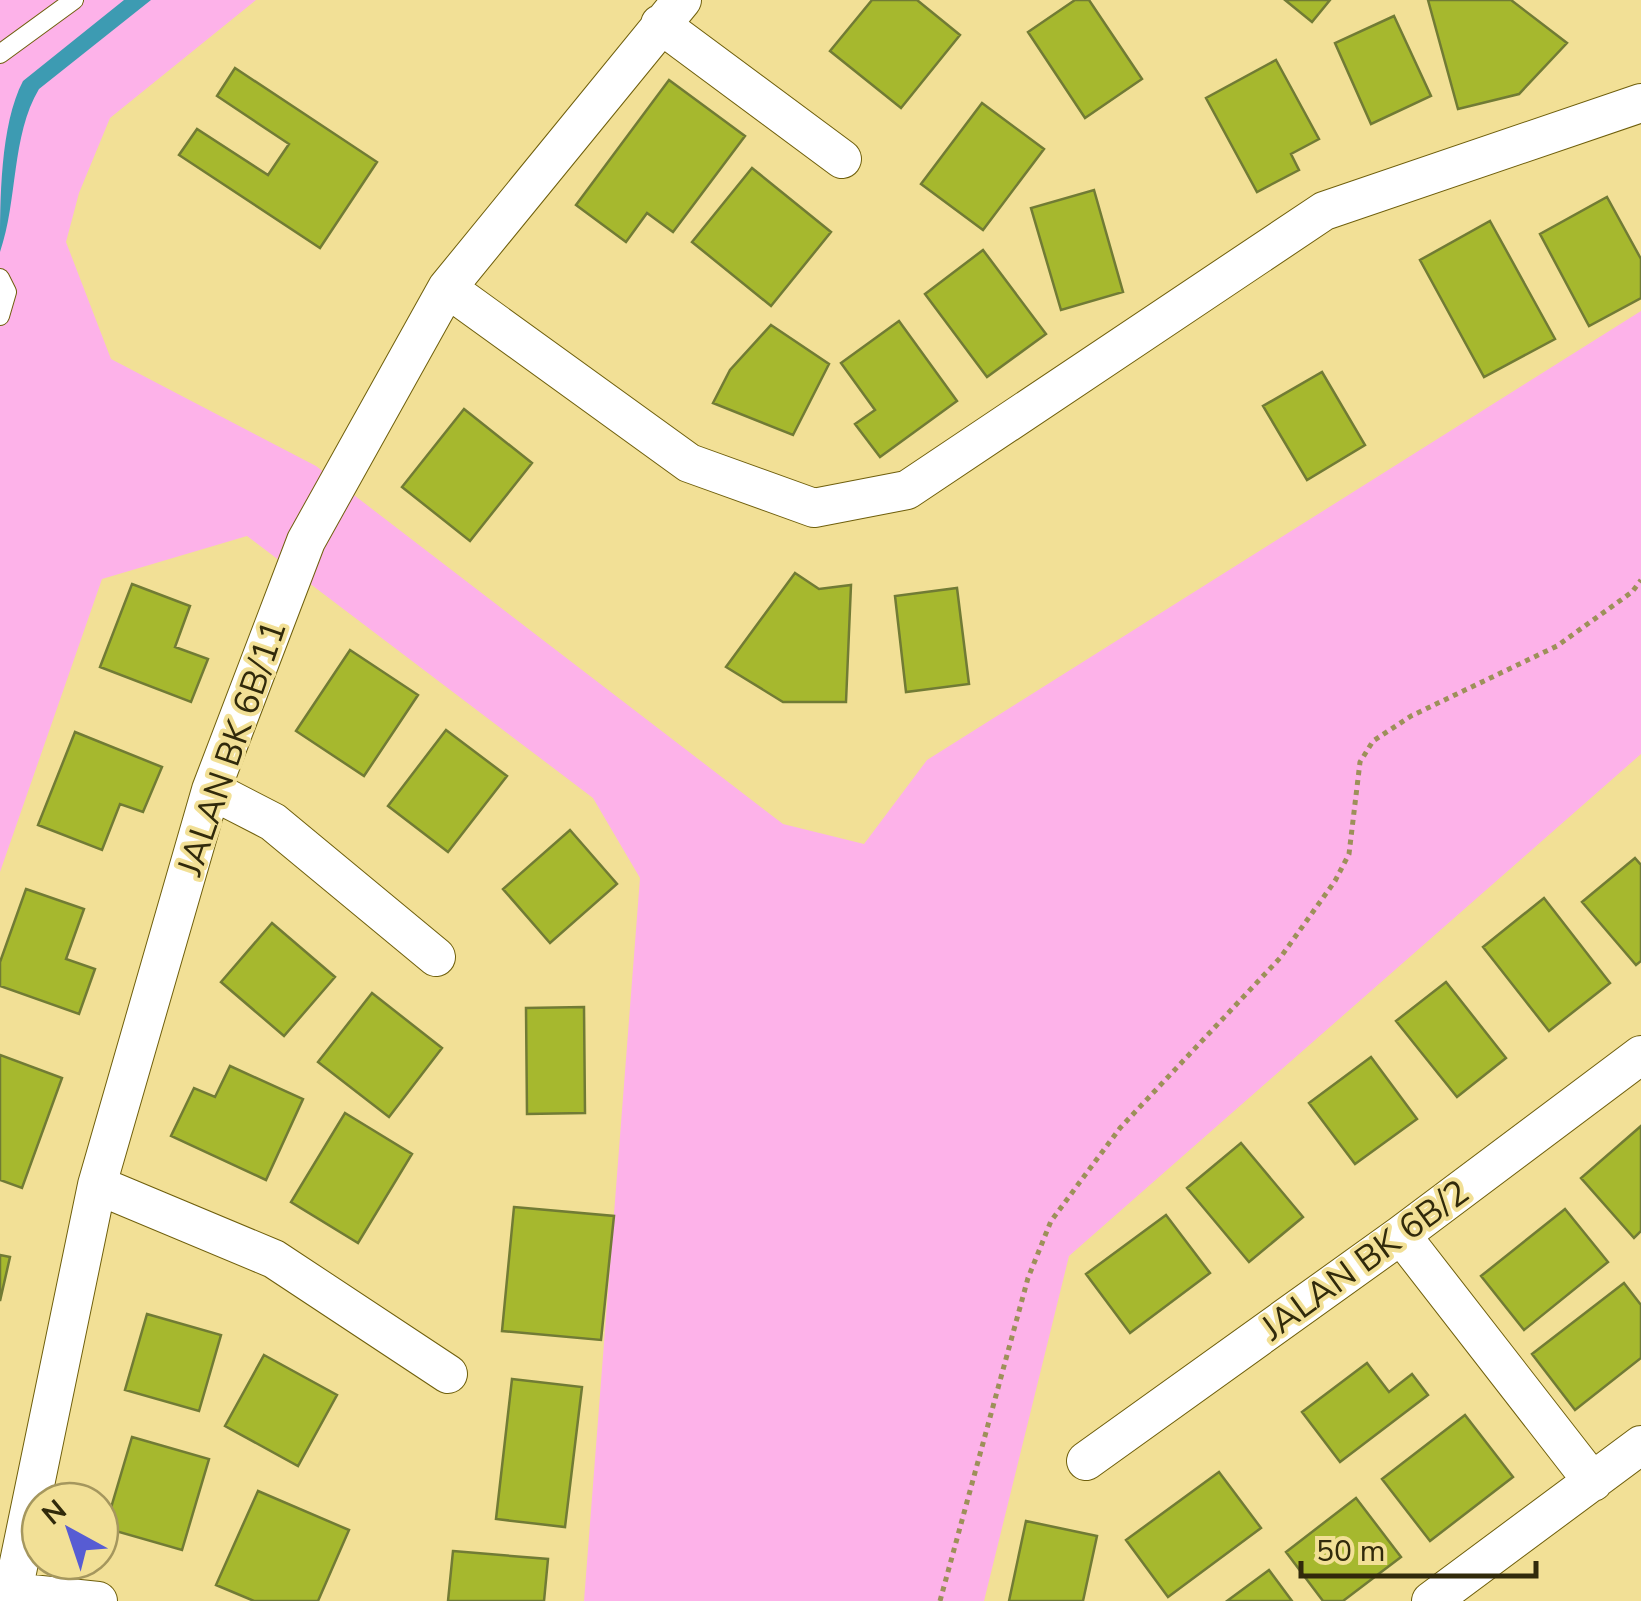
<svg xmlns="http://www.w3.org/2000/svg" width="1641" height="1601" viewBox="0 0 1641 1601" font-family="'Nunito Sans',sans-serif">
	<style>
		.green { fill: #fdb2e9 }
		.water { fill: #3d9bb2 }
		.building { fill: #a6b82e; stroke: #717b35; stroke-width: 2.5 }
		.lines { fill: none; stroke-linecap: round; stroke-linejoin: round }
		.service-casing { stroke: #6f5f0c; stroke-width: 20 }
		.minor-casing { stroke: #6f5f0c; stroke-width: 40 }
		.path { stroke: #9d9059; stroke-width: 5; stroke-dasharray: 5 5; stroke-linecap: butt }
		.service { stroke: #fff; stroke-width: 18 }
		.minor { stroke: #fff; stroke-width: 38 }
		.labels { text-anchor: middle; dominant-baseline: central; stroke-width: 8; stroke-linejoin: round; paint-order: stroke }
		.street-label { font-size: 35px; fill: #312a0b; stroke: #f2e096 }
	</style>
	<rect width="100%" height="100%" fill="#f2e096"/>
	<!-- green -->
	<path class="green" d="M0 0H256L110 118 79 193 66 242 111 359 316 466 783 824 864 844 927 760 1641 311V754L1069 1256 984 1601H584L640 878 593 798 247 536 102 579 0 872Z"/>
	<!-- water -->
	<path class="water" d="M124 0H151L39 89C11 136 18 200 0 252 0 201 0 125 23 81Z"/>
	<!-- building -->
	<path class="building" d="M872 0H917L960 35 901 108 830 51Z
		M1075 0H1089L1142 79 1085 118 1028 32Z
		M1285 0H1330L1312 22Z
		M1428 0H1511L1567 43 1519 94 1458 109Z
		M1394 16 1431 96 1371 124 1335 43Z
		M1276 60 1319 139 1291 154 1299 170 1257 192 1206 98Z
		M235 68 377 162 320 248 179 155 197 129 268 175 289 144 217 96Z
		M669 80 745 136 673 232 647 213 626 242 576 205Z
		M982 103 1044 149 983 230 921 184Z
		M752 168 831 232 771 306 692 242Z
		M1094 190 1123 292 1061 310 1031 208Z
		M1607 197 1641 259V298L1589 326 1540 234Z
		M1490 221 1555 339 1484 377 1420 260Z
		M983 250 1046 334 987 377 925 294Z
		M899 321 957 401 880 457 855 424 875 410 841 363Z
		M771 325 829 364 793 435 713 403 730 370Z
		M1322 372 1365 445 1307 480 1263 406Z
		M464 409 532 463 470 541 402 487Z
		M795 573 819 589 851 585 846 702H783L726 667Z
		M132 584 190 606 175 647 208 659 191 702 100 667Z
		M957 588 969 684 906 692 895 596Z
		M350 650 418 695 364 776 296 731Z
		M446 730 507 776 448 852 388 806Z
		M75 732 162 767 143 812 120 804 102 850 38 825Z
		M570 830 617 884 550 943 503 889Z
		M1635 858 1641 865V961L1636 965 1582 902Z
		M26 889 84 909 66 959 95 969 79 1014 0 986V962Z
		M1544 898 1610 983 1549 1031 1483 947Z
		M272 923 335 977 284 1036 221 982Z
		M1446 982 1506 1058 1457 1097 1396 1021Z
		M372 993 442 1048 389 1117 318 1062Z
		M584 1007 585 1113 527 1114 526 1008Z
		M0 1055 62 1078 22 1188 0 1180Z
		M1371 1057 1417 1119 1355 1164 1309 1103Z
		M230 1066 303 1099 266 1180 171 1136 194 1088 215 1097Z
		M345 1113 412 1154 358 1243 291 1202Z
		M1641 1126V1231L1634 1238 1581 1178Z
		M1241 1143 1303 1217 1249 1262 1187 1188Z
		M514 1207 614 1216 601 1340 502 1331Z
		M1565 1209 1608 1262 1524 1330 1481 1276Z
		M1166 1215 1210 1273 1130 1333 1086 1274Z
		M0 1255 10 1257 0 1301Z
		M1624 1283 1641 1305V1358L1575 1410 1532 1354Z
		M147 1314 221 1335 199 1411 125 1390Z
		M264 1355 337 1395 298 1466 225 1426Z
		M1367 1363 1389 1392 1412 1374 1428 1395 1340 1462 1302 1412Z
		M512 1379 582 1387 565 1527 496 1519Z
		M1465 1415 1513 1477 1430 1541 1382 1479Z
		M132 1437 209 1459 182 1550 105 1528Z
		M1219 1472 1261 1528 1168 1597 1126 1540Z
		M258 1491 349 1530 318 1601H254L216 1585Z
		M1356 1498 1401 1557 1343 1601H1323L1286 1552Z
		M1026 1521 1097 1536 1083 1601H1009Z
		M453 1551 548 1559 544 1601H448Z
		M1269 1570 1292 1601H1227Z"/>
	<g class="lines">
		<defs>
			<path id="service" d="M0 54 74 0
				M0 278 7 292 0 316"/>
			<path id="minor" d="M660 24 842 159
				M447 288 689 463 814 508 907 490 1324 211 1641 103
				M211 790 273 822 436 957
				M97 1185 274 1259 448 1374
				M1401 1235 1593 1482
				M1086 1461 1401 1235 1641 1055
				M12 1592 98 1601
				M11 1601 97 1185 211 790 306 541 447 288 682 0
				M1431 1601 1641 1445"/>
		</defs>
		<!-- service casing -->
		<use href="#service" class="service-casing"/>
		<!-- minor casing -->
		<use href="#minor" class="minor-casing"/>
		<!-- path -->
		<path class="path" d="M940 1601 1028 1278 1051 1221 1120 1128 1280 958 1335 881 1349 854 1360 762 1373 741 1411 716 1557 646 1632 592 1641 580"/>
		<!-- service -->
		<use href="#service" class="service"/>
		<!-- minor -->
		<use href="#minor" class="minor"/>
	</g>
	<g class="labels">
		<!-- street labels -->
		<g class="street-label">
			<text transform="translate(232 748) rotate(-71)">JALAN BK 6B/11</text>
			<text transform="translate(1365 1260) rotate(-36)">JALAN BK 6B/2</text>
		</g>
	</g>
	<!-- north arrow -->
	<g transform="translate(70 1531) rotate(320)"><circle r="48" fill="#f2e096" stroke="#a5975e" stroke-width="2.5"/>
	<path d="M0-8L18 38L0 25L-18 38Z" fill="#575cd3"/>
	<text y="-15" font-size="28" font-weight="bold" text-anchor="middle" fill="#312a0b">N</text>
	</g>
	<!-- scale -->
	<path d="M1301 1561v15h235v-15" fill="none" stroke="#312a0b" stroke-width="5"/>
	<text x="1316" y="1561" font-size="30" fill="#312a0b" stroke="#f2e096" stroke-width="8" paint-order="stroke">50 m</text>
</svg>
